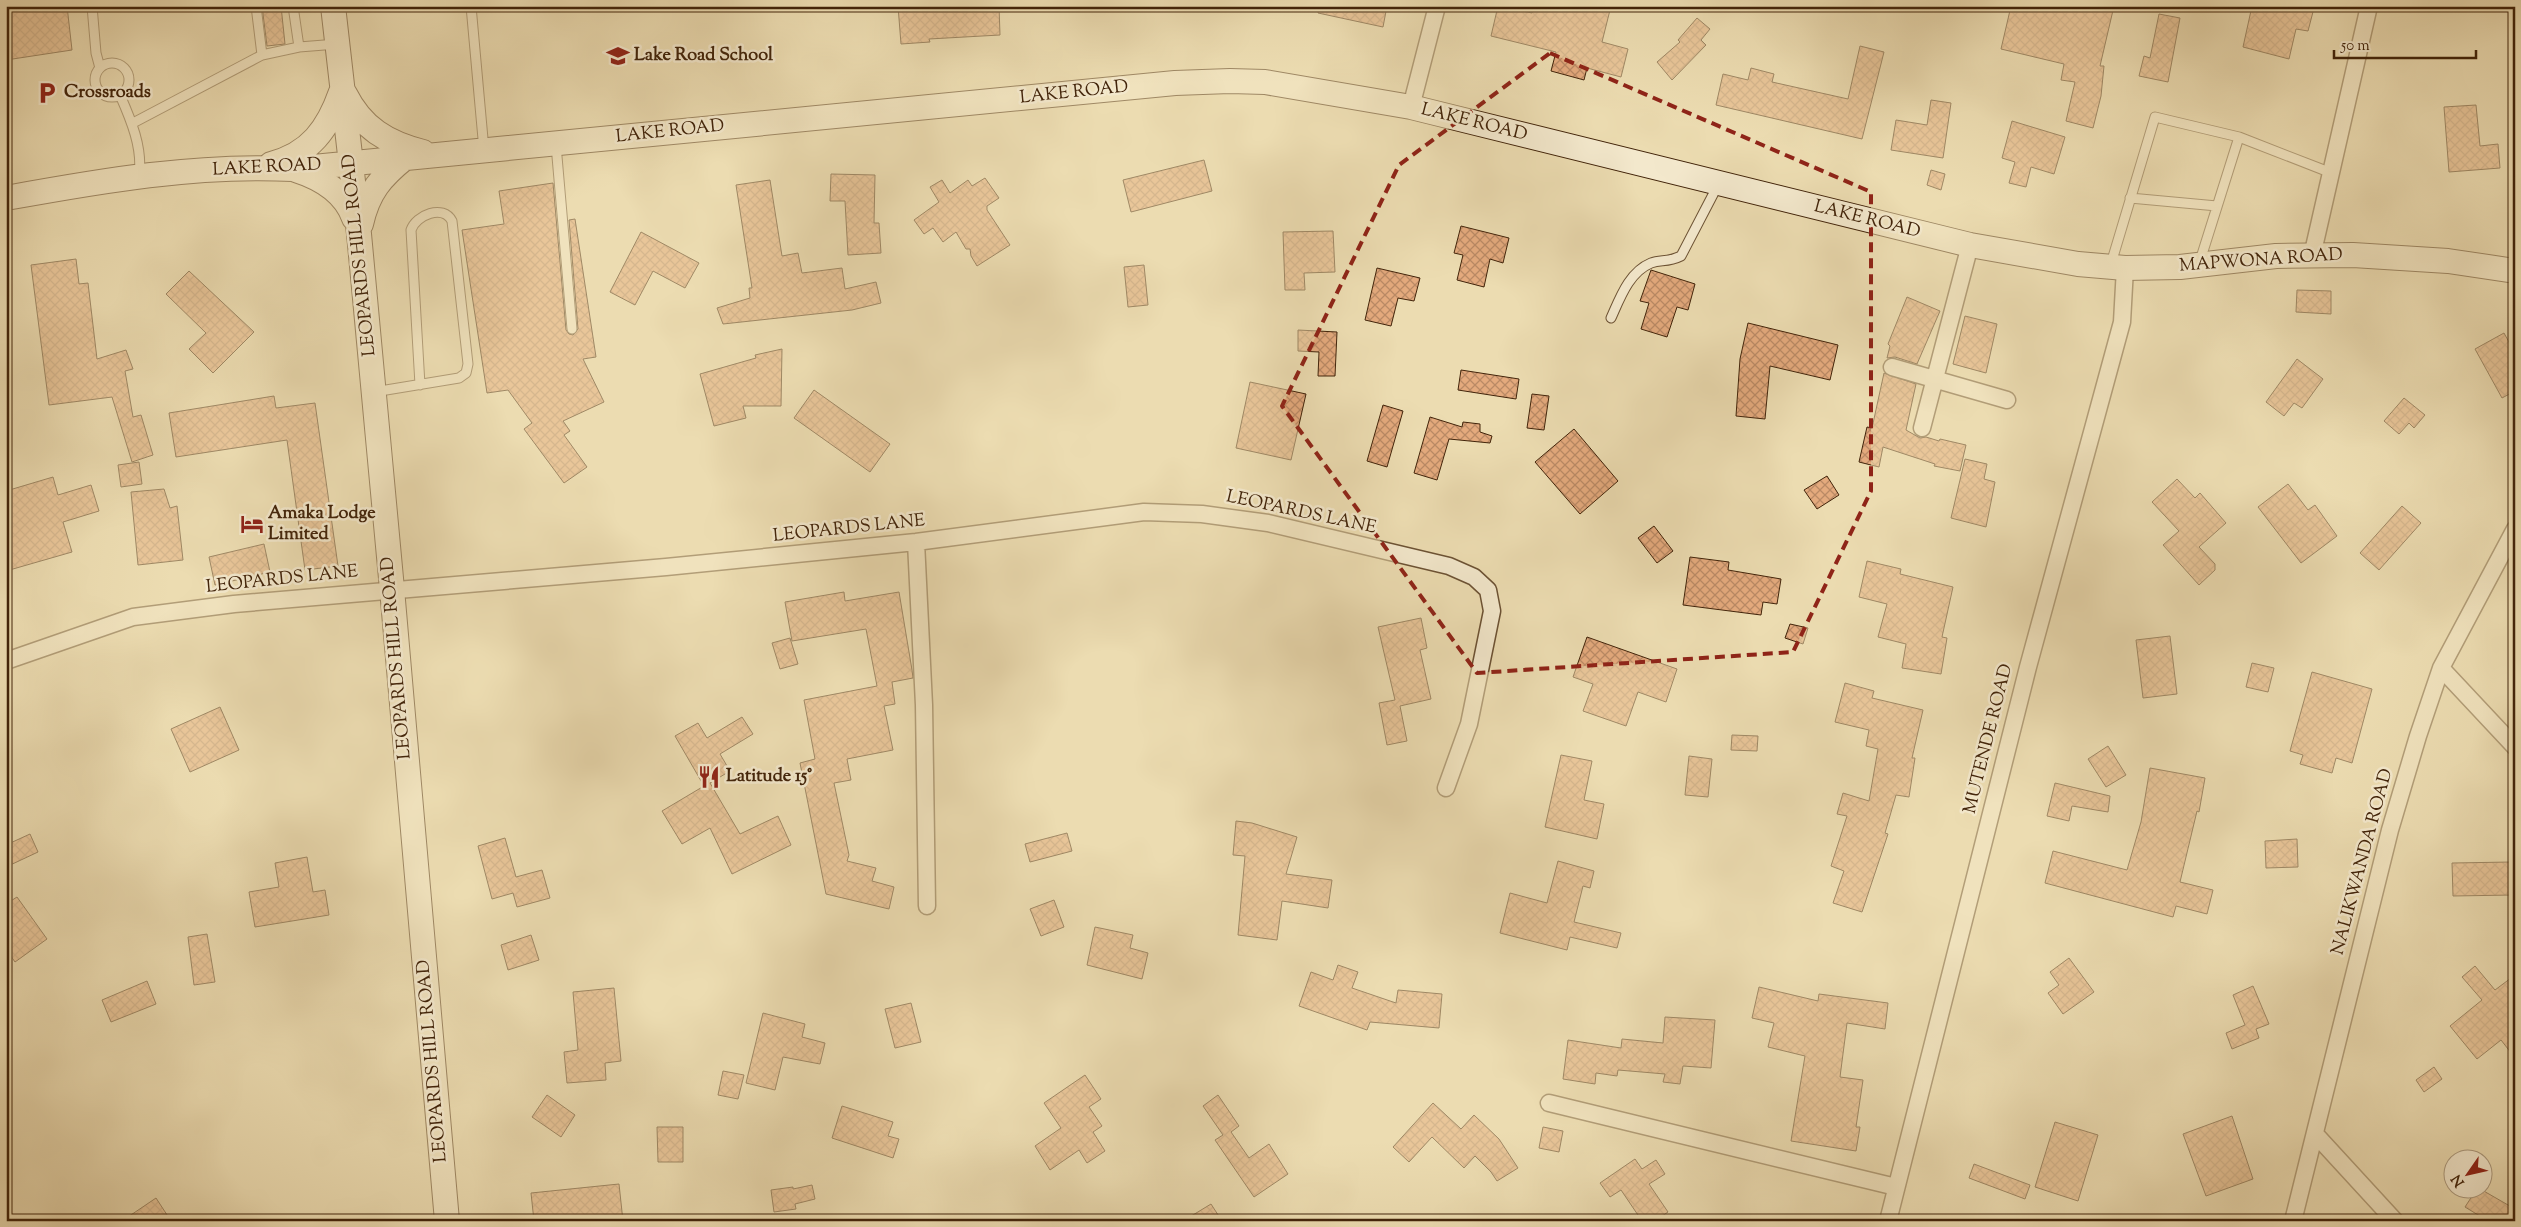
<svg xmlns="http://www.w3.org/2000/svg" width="2521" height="1227" viewBox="0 0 2521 1227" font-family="'Sorts Mill Goudy',serif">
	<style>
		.building { fill: url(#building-cross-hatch); stroke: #42240a }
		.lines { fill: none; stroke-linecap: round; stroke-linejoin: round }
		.service-casing { stroke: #6c5234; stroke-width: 11 }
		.minor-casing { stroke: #6c5234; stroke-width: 19 }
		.secondary-casing { stroke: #42240a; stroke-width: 26 }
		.service { stroke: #f3e8cc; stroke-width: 9 }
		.minor { stroke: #f3e8cc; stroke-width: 16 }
		.secondary { stroke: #f3e8cc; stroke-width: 24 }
		.marked { fill: none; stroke: #8f2418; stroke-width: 4; stroke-dasharray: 10 6; stroke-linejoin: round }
		.labels { text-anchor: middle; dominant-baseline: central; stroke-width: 5; stroke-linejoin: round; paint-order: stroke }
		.poi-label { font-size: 18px; font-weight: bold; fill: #42240a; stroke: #f3e8cc; text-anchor: start }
		.street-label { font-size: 18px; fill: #42240a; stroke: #f3e8cc }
	</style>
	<defs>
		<pattern id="building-cross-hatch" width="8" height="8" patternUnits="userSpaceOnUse" patternTransform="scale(1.25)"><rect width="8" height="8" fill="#e4aa7d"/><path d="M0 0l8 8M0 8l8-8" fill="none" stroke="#ba8a65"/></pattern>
	</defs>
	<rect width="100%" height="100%" fill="#ecdcb1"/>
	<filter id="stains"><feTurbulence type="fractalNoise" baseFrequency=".004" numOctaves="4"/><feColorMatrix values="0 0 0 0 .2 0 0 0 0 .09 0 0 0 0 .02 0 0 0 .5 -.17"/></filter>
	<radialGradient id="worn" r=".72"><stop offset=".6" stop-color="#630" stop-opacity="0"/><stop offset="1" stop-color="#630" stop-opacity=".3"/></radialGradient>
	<!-- building -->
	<path class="building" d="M6 6H67L72 50 6 60Z
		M262 6H281L285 44 267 46Z
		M898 6H999L1000 35 929 39 930 42 901 44Z
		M1319 6H1387L1383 27 1318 13Z
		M1498 6 1532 13 1533 6H1595L1610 10 1602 42 1628 49 1621 77 1587 68 1584 80 1551 71 1556 52 1491 36Z
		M2011 6H2114L2100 66H2104L2101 96 2093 128 2066 121 2075 82 2061 80 2064 64 2001 49Z
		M2252 6H2305L2314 8 2308 31 2296 29 2289 59 2243 47Z
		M2159 14 2180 18 2168 82 2139 76 2144 56 2150 58Z
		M1697 18 1710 29 1701 40 1706 45 1672 80 1657 62 1680 42 1678 40Z
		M1860 46 1884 52 1862 139 1716 105 1723 74 1748 80 1751 68 1774 74 1772 82 1848 99Z
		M1931 100 1951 103 1943 158 1891 150 1896 120 1927 125Z
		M2476 105 2480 146 2498 144 2500 168 2449 172 2444 107Z
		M2012 121 2065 137 2054 174 2031 167 2026 187 2009 183 2015 162 2002 158Z
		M1204 160 1212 191 1131 212 1123 180Z
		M1931 170 1945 174 1941 190 1927 185Z
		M831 174 875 175 874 223H879L881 253 848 255 845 201H830Z
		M985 178 999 198 987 206V210L1010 245 977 266 971 256 970 249H966L956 232 943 242 933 228 924 234 914 220 939 202 930 187 942 180 950 193 968 180 972 186Z
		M770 180 782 256 798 253 802 273 842 268 845 289 876 282 881 303 852 310 723 324 717 308 750 298 749 288H752L736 185Z
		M553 183 566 330 569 334 573 335 578 329 569 220 575 219 596 357 583 359 604 402 563 421 570 431 564 435 587 467 564 483 524 429 532 423 508 390 487 393 462 230 504 224 499 191Z
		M1461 226 1509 238 1503 263 1490 259 1484 287 1457 280 1463 255 1454 253Z
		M1333 231 1335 272 1304 273 1305 290H1285L1283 232Z
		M641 232 699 263 685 288 653 271 635 305 610 292Z
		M76 259 79 284 88 283 97 359 126 350 133 369 125 371 133 417 141 415 153 455 132 462 112 397 49 405 31 265Z
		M1144 265 1148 305 1128 307 1124 267Z
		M1377 268 1420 278 1414 301 1398 298 1391 326 1365 320Z
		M1651 270 1695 284 1688 310 1677 307 1667 337 1641 329 1649 303 1640 301Z
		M189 271 254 332 213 373 189 349 206 333 166 294Z
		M2297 290 2331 291V314L2296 312Z
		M1907 297 1940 311 1917 364 1895 357 1887 358 1890 346 1888 344Z
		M1965 316 1997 324 1986 373 1953 364Z
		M1748 323 1838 345 1830 380 1770 366 1765 419 1736 416 1740 359Z
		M1298 330 1337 332 1335 376H1318L1319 352 1298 351Z
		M2504 333 2515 353V391L2502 398 2475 349Z
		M782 349 781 406H743L746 418 714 426 700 374 756 358 755 355Z
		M2297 359 2323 379 2302 408 2294 403 2284 416 2266 402Z
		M1461 370 1519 379 1516 399 1458 390Z
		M1884 373 1916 384 1906 430 1920 438 1926 437 1939 441 1940 439 1966 445 1960 471 1934 466 1935 464 1883 447 1879 467 1859 462 1867 427 1872 428Z
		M1250 382 1306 394 1291 460 1236 448Z
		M814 390 890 444 870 472 794 418Z
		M1532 394 1549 396 1544 430 1527 428Z
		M274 396 276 408 315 403 338 566 305 570 287 440 176 457 169 413Z
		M2404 398 2425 415 2414 428 2409 423 2399 434 2384 421Z
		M1383 405 1403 411 1387 467 1367 461Z
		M1430 417 1462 427 1463 422 1480 424V432L1492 436 1490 443 1449 439 1437 480 1414 473Z
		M1574 429 1618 481 1580 514 1535 462Z
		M1965 459 1987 464 1984 479 1995 482 1986 527 1951 518Z
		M139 462 142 484 121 487 118 465Z
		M1827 476 1839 495 1817 509 1804 490Z
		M53 477 58 495 91 485 99 511 63 522 72 552 6 571V491Z
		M2177 479 2195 498 2200 493 2226 523 2199 547 2215 564V570L2199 585 2163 545 2179 531 2152 502Z
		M2288 484 2308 510 2315 505 2337 536 2301 563 2258 507Z
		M164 489 170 508 177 506 183 560 138 565 131 492Z
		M2402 506 2421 523 2379 570 2360 553Z
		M1654 526 1673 551 1657 563 1638 538Z
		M264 544 270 572 215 585 209 557Z
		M1690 557 1729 562 1728 570 1781 579 1777 604 1763 602 1761 615 1683 605Z
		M1867 561 1901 569 1900 574 1953 587 1942 637 1947 638 1941 674 1902 668 1906 644 1878 637 1887 604 1859 597Z
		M844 592 845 601 899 592 912 670 913 678 892 682 895 704 884 706 893 750 847 759 851 780 834 783 849 855 847 861 876 868 872 881 894 887 889 909 826 894 800 763 815 759 804 700 877 686 866 629 792 641 785 602Z
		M1421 618 1427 648 1420 650 1431 699 1400 706 1407 741 1387 745 1379 703 1395 700 1378 627Z
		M1790 624 1808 628 1803 644 1785 638Z
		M2170 636 2177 694 2143 698 2136 640Z
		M1587 637 1677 669 1666 702 1638 692 1626 726 1583 711 1593 684 1573 677Z
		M790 638 798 664 780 669 772 643Z
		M2252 663 2274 668 2268 692 2246 687Z
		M2312 672 2372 689 2352 763 2336 758 2332 773 2300 764 2303 755 2290 751Z
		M1845 683 1874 691 1872 698 1923 710 1912 758H1915L1909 797 1896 795 1885 833 1888 834 1862 912 1833 903 1844 871 1831 866 1847 816 1837 814 1843 793 1869 801 1878 749 1866 746 1869 730 1835 722Z
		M220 707 239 750 190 772 171 729Z
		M742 717 753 734 720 754 730 771 710 783 740 834 778 816 791 845 732 874 710 828 682 844 662 811 704 786 675 736 698 723 707 738Z
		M1732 735 1758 736 1757 751 1731 750Z
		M2108 746 2126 775 2106 787 2088 759Z
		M1561 755 1592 761 1584 800 1604 804 1597 839 1545 827Z
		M1689 756 1712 759 1708 797 1685 795Z
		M2150 768 2205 778 2199 812 2197 811 2180 882 2213 890 2207 914 2176 906 2173 917 2045 883 2053 851 2127 870 2141 822Z
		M2055 783 2110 796 2108 812 2072 806 2069 821 2047 816Z
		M1236 821 1252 823 1297 837 1286 874 1332 880 1328 908 1282 901 1277 940 1238 935 1245 856 1233 855Z
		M1067 833 1072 851 1030 862 1025 844Z
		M30 834 38 852 6 867V845Z
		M505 838 516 877 542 870 550 898 517 907 513 893 492 899 478 846Z
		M2297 839 2298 867 2266 868 2265 841Z
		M307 857 313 892 325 890 329 915 255 927 249 892 279 887 275 863Z
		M1558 861 1594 871 1590 888 1583 886 1574 922 1621 933 1617 948 1570 937 1567 950 1500 933 1510 893 1547 903Z
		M2511 862 2513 895 2453 896 2452 863Z
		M17 897 47 939 15 962 6 949V904Z
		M1054 900 1064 927 1041 936 1030 909Z
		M1095 927 1133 935 1130 948 1148 953 1142 979 1087 965Z
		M207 934 215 982 194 985 188 937Z
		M531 935 539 960 508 970 501 945Z
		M2069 958 2094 992 2063 1014 2048 993 2059 985 2050 972Z
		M1338 965 1358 972 1352 988 1396 1003 1398 990 1442 994 1439 1028 1370 1022 1367 1030 1299 1006 1311 972 1333 980Z
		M2475 966 2495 990 2515 975V1058L2501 1040 2477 1059 2450 1026 2482 1000 2462 977Z
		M147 981 156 1004 111 1022 102 1000Z
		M2253 986 2269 1024 2256 1029 2259 1038 2232 1049 2226 1033 2245 1025 2233 995Z
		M1759 987 1818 1001 1819 994 1888 1003 1885 1029 1847 1023 1840 1077 1863 1080 1856 1127H1860L1856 1151 1791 1141 1805 1056 1768 1047 1774 1023 1752 1018Z
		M614 988 621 1061 605 1063 606 1080 567 1083 564 1052 578 1050 573 992Z
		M911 1003 921 1042 895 1048 885 1009Z
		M763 1013 805 1024 802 1037 825 1043 820 1064 783 1057 775 1090 746 1083Z
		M1665 1017 1715 1020 1711 1068 1683 1066 1680 1084 1663 1082 1665 1074 1618 1070 1617 1076 1596 1073 1595 1084 1563 1079 1568 1040 1621 1048 1622 1039 1663 1043Z
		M2434 1067 2442 1079 2424 1092 2416 1080Z
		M723 1071 744 1075 738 1099 718 1095Z
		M1085 1075 1101 1099 1089 1107 1102 1126 1093 1132 1105 1151 1087 1163 1079 1150 1050 1170 1035 1146 1061 1128 1044 1103Z
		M547 1095 575 1115 561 1137 532 1117Z
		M1218 1095 1239 1126 1231 1132 1249 1158 1269 1144 1288 1174 1254 1197 1215 1140 1223 1135 1203 1106Z
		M1433 1103 1461 1129 1474 1115 1499 1139 1518 1168 1497 1181 1491 1172 1475 1156 1464 1168 1432 1137 1409 1162 1393 1147Z
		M842 1106 893 1122 888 1136 899 1139 893 1158 832 1138Z
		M2232 1116 2253 1179 2206 1196 2183 1134Z
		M2055 1122 2098 1135 2078 1201 2035 1187Z
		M657 1127H683V1162H658Z
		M1543 1127 1563 1131 1559 1152 1539 1148Z
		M1635 1159 1642 1169 1656 1160 1665 1174 1649 1184 1668 1212 1655 1221H1642L1621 1190 1610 1197 1600 1183Z
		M1974 1164 2030 1185 2025 1199 1969 1178Z
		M619 1184 623 1221H534L531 1193Z
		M812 1185 815 1199 795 1204 796 1209 774 1212 771 1190 793 1187V1189Z
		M2476 1190H2482L2515 1209V1221H2488L2465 1207Z
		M156 1198 171 1221H122Z
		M1211 1204 1222 1221H1183Z"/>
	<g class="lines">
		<defs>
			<path id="service" d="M92 6 96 53 100 68
				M256 6 262 55
				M293 6 299 47
				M471 6 484 150
				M95 80a17 17 0 1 1 34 0a17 17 0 1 1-34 0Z
				M120 95C131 120 143 148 139 176
				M133 123 262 55 299 47 337 44
				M556 145 572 329
				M2130 198 2217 206
				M2199 264 2239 137
				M2110 267 2155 117 2239 137 2329 172
				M1611 318C1620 298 1629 272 1651 263 1661 259 1667 263 1681 256L1719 183
				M374 392 459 378 466 373 468 364 452 221C443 204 416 215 411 230L420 385"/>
			<path id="minor" d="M1411 107 1437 6
				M2312 256 2369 6
				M1892 367 2007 400
				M1922 428 1970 245
				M916 542 924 705 927 906
				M6 661 133 617 234 604 666 567 916 542 1144 512 1202 514 1268 523 1449 566 1474 577 1488 590 1492 611 1469 724 1446 788
				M2441 668 2515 747
				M1549 1103 1896 1187
				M2316 1135 2395 1221
				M1888 1221 2028 667 2122 322 2125 268
				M2293 1221 2390 830 2418 736 2441 668 2515 529"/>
			<path id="secondary" d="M333 6 359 234 392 589 447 1221
				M345 94C362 128 387 143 423 152
				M271 164C310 154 328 129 341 92
				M296 170C321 178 345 192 354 218
				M6 198C100 181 197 164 293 169L1175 83 1230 81 1265 82 1411 107 1970 245 2078 264 2125 268 2180 267 2276 256 2353 255 2448 261 2515 271
				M361 224C368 192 381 177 406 157"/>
		</defs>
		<!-- service casing -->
		<use href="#service" class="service-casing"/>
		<!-- minor casing -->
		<use href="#minor" class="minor-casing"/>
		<!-- secondary casing -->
		<use href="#secondary" class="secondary-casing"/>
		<!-- service -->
		<use href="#service" class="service"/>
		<!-- minor -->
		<use href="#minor" class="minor"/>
		<!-- secondary -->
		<use href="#secondary" class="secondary"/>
	</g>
	<!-- marked area -->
	<path d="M0 0H2521V1227H0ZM1550 53 1871 192V491L1793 652 1477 673 1282 406 1399 165Z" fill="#ecdcb1" fill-opacity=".55" fill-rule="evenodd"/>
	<path class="marked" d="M1550 53 1871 192V491L1793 652 1477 673 1282 406 1399 165Z"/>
	<!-- icons -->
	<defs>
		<symbol id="school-bare" viewBox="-9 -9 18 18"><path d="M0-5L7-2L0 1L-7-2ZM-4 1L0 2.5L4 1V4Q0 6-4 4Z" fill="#8f2418" stroke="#f3e8cc" stroke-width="2.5" paint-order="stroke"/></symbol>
		<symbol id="parking-bare" viewBox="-9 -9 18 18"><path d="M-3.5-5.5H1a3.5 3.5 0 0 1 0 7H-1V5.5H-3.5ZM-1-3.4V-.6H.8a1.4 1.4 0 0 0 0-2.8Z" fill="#8f2418" stroke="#f3e8cc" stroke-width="2.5" paint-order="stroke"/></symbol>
		<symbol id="hotel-bare" viewBox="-9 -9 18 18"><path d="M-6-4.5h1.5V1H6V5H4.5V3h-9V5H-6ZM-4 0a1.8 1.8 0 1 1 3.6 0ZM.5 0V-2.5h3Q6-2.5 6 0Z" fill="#8f2418" stroke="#f3e8cc" stroke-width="2.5" paint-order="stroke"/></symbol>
		<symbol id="restaurant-bare" viewBox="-9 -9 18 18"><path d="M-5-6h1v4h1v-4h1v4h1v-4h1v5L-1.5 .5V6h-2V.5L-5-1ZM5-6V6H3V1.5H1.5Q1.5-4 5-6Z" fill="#8f2418" stroke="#f3e8cc" stroke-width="2.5" paint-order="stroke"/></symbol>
	</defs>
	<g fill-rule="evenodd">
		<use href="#school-bare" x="602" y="40" width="32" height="32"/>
		<use href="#parking-bare" x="31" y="77" width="32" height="32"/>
		<use href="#hotel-bare" x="236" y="508" width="32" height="32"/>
		<use href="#restaurant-bare" x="693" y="761" width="32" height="32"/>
	</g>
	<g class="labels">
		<!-- poi labels -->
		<g class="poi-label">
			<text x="634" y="56">Lake Road School</text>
			<text x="64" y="93">Crossroads</text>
			<text x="268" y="514">Amaka Lodge<tspan x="268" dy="21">Limited</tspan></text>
			<text x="726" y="777">Latitude 15°</text>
		</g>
		<!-- street labels -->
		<g class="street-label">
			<text transform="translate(1074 93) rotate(-6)">LAKE ROAD</text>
			<text transform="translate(1474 123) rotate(14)">LAKE ROAD</text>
			<text transform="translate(670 132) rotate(-6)">LAKE ROAD</text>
			<text transform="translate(267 168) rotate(-3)">LAKE ROAD</text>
			<text transform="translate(1867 220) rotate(14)">LAKE ROAD</text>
			<text transform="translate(360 255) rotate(-96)">LEOPARDS HILL ROAD</text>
			<text transform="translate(2261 261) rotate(-4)">MAPWONA ROAD</text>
			<text transform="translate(1301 513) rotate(12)">LEOPARDS LANE</text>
			<text transform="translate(849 529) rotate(-6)">LEOPARDS LANE</text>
			<text transform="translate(282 580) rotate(-6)">LEOPARDS LANE</text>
			<text transform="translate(397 658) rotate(-95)">LEOPARDS HILL ROAD</text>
			<text transform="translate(1989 739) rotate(-76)">MUTENDE ROAD</text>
			<text transform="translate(2363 862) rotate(-75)">NALIKWANDA ROAD</text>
			<text transform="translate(433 1061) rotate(-95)">LEOPARDS HILL ROAD</text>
		</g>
	</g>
	<!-- margin -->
	<rect width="2521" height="1227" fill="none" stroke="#ecdcb1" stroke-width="25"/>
	<rect x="8" y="8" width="2506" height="1212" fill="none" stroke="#42240a" stroke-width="2.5"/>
	<rect x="12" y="12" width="2496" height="1202" fill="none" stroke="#42240a"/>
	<!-- north arrow -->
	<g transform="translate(2468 1174) rotate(236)"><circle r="24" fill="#f3e8cc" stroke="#ac9a7e"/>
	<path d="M0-4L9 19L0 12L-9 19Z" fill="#8f2418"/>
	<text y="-8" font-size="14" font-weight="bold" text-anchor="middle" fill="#42240a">N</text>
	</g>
	<!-- scale -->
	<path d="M2334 50v8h142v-8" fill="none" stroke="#42240a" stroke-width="2.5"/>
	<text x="2341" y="50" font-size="15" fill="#42240a" stroke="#f3e8cc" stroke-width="4" paint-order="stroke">50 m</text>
	<rect width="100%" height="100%" filter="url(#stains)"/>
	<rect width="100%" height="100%" fill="url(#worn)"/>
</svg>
